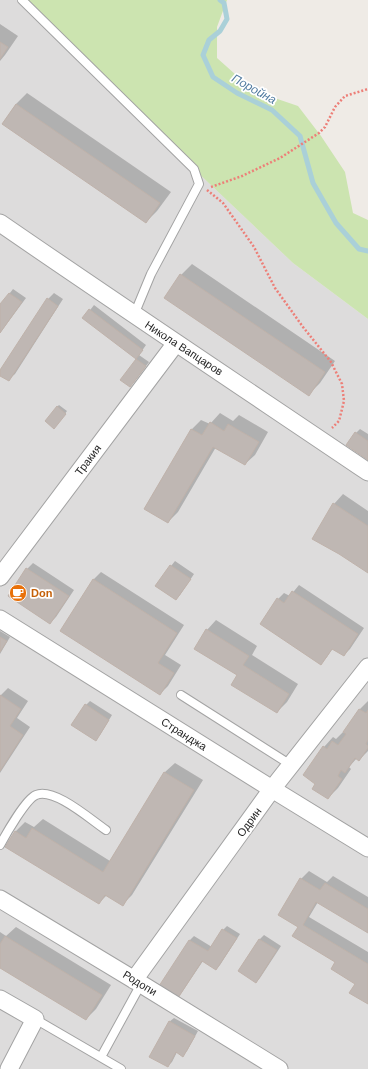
<svg xmlns="http://www.w3.org/2000/svg" width="368" height="1069" viewBox="0 0 368 1069" font-family="Helvetica,sans-serif">
	<style>
		.residential { fill: #dddcdc }
		.grass { fill: #cce4b0 }
		.shadow { fill: #0003 }
		.lines { fill: none; stroke-linecap: round; stroke-linejoin: round }
		.stream { stroke: #aad0d8; stroke-width: 5 }
		.building { fill: #bfb7b3; stroke: #bfb2aa }
		.lane-casing { stroke: #a3a3a3; stroke-width: 10 }
		.street-casing { stroke: #a3a3a3; stroke-width: 19 }
		.path { stroke: #ed7f78; stroke-width: 2.5; stroke-dasharray: 2 2; stroke-linecap: butt }
		.lane { stroke: #fff; stroke-width: 8 }
		.street { stroke: #fff; stroke-width: 17 }
		.labels { text-anchor: middle; dominant-baseline: central; stroke-width: 3.5; stroke-linejoin: round; paint-order: stroke }
		.street-label { font-size: 11px; fill: #1f1f1f; stroke: #fff }
		.food-label { font-size: 11px; font-weight: bold; fill: #c56008; stroke: #fff; text-anchor: start }
		.water-label { font-size: 12px; font-style: italic; fill: #507a9f; stroke: #fff }
	</style>
	<rect width="100%" height="100%" fill="#efebe6"/>
	<!-- residential -->
	<path class="residential" d="M0 0H22L194 169 293 263 368 319V1069H0Z"/>
	<!-- grass -->
	<path class="grass" d="M22 0H227L217 27V58L254 91 298 106 321 136 345 172 353 213 368 220V319L293 263 194 169Z"/>
	<!-- shadow -->
	<path class="shadow" d="M0 24 18 36 5 55 0 61Z
		M27 93 171 192 157 211 146 222 3 123 16 104Z
		M192 264 335 361 320 383 309 394 181 275Z
		M13 289 26 298 0 333V306Z
		M54 293 63 299 15 374 8 380 0 375V372L48 299Z
		M94 305 146 345 139 355 149 362 134 382 122 380 137 359 84 318Z
		M59 405 67 411 56 426 57 407Z
		M220 413 233 421 239 415 268 432 255 455 245 464 216 447 178 512 168 522 145 508 192 429 201 420 210 424Z
		M360 429 368 434V459L356 433Z
		M343 494 368 511V572L334 504Z
		M175 561 194 574 180 595 176 599 171 566Z
		M33 563 74 590 56 617 50 623 27 569Z
		M101 572 184 625 165 655 181 665 168 686 160 694 93 580Z
		M299 585 364 628 350 649 344 655 333 648 327 657 321 664 278 599 284 593 290 596Z
		M216 620 257 646 252 655 298 684 287 702 277 712 238 675 207 630Z
		M0 631 10 637 0 654Z
		M8 688 28 701 17 718 30 727 0 773V696Z
		M90 701 112 715 100 735 86 705Z
		M368 701V751L359 760 357 758 349 767 351 769 338 788 328 798 317 784 324 747 333 737 336 739 343 732 344 733 360 709Z
		M175 763 203 780 132 895 123 904 107 895 99 903 7 846 16 831 25 822 34 827 43 819 110 861 165 772Z
		M309 871 327 882 333 876 368 897V932L318 902 309 917 368 952V1003L356 983 337 962 299 927 279 915 301 879Z
		M227 926 240 934 220 965 216 969 203 961 182 992 178 996 161 985 190 940 194 936 212 947 223 930Z
		M16 927 111 985 96 1009 86 1019 0 966V932L6 936Z
		M264 935 281 946 260 978 256 982 239 971 260 939Z
		M174 1018 198 1031 187 1051 183 1055 177 1052 172 1062 168 1066 169 1022Z"/>
	<g class="lines">
		<!-- stream -->
		<path class="stream" d="M220 0 224 3 227 19 220 31 209 40 203 55 213 77 237 93 272 110 300 136 313 183 336 223 359 249 368 251"/>
	</g>
	<!-- building -->
	<path class="building" d="M0 42 8 47 0 59Z
		M16 104 160 203 146 223 2 124Z
		M180 274 325 372 309 396 164 298Z
		M9 293 22 302 0 333V304Z
		M47 298 58 306 9 381 0 376V370Z
		M89 309 143 350 136 359 82 318Z
		M136 359 146 366 130 387 120 380Z
		M57 406 66 414 54 429 45 421Z
		M210 422 224 431 228 424 259 442 245 465 213 447 168 523 144 509 191 429 202 435Z
		M355 432 368 441V460L346 445Z
		M333 503 368 526V573L339 554 312 539Z
		M170 565 191 579 176 600 155 586Z
		M26 568 69 596 50 624 8 596Z
		M93 579 177 633 158 663 174 673 160 695 60 631Z
		M292 591 358 634 344 656 332 649 321 665 260 624 277 598 284 603Z
		M206 629 249 656 243 665 289 694 277 713 231 685 237 675 194 649Z
		M0 637 7 641 0 652Z
		M0 695 21 709 10 726 23 735 0 771Z
		M85 704 109 720 96 741 71 725Z
		M359 709 366 713 368 710V740L366 744 368 746V748L359 761 355 758 345 773 341 770 338 776 342 779 328 799 312 789 315 784 303 775 323 746 327 749 332 741 338 745 346 734 343 732Z
		M164 772 194 790 123 906 105 895 99 904 5 847 15 831 26 838 32 828 103 872Z
		M300 878 320 890 325 883 368 909V933L316 902 303 925 368 964V1004L349 993 355 984 331 969 335 962 292 936 298 927 278 915Z
		M222 929 237 938 216 970 202 961 178 998 159 986 189 940 208 951Z
		M5 936 102 995 86 1020 0 968V944Z
		M259 939 277 950 256 983 238 971Z
		M169 1021 195 1036 183 1057 176 1052 168 1067 149 1057Z"/>
	<g class="lines">
		<defs>
			<path id="lane" d="M22 0 194 169 199 184 151 274 134 315
				M181 695 291 765
				M0 845C6 834 26 799 36 795 54 787 91 820 106 830
				M35 1019 121 1069
				M101 1057 141 984"/>
			<path id="street" d="M0 223C122 307 245 389 368 472
				M0 577 176 343
				M0 619 272 789 368 848
				M0 899 141 984 279 1069
				M134 980 272 789 368 667
				M0 999 35 1019 9 1069"/>
		</defs>
		<!-- lane casing -->
		<use href="#lane" class="lane-casing"/>
		<!-- street casing -->
		<use href="#street" class="street-casing"/>
		<!-- path -->
		<path class="path" d="M211 187 242 176 280 158 319 133 325 127 335 107 345 96 368 89
			M207 190 223 203 254 247 275 288 303 327 331 362 342 384 344 401 339 421 332 428"/>
		<!-- lane -->
		<use href="#lane" class="lane"/>
		<!-- street -->
		<use href="#street" class="street"/>
	</g>
	<!-- icons -->
	<defs>
		<symbol id="cafe-disc" viewBox="-11 -11 22 22"><circle r="9.5" fill="#e8710a" stroke="#fff"/><path d="M-5.5-4.5H6V0H3Q3 3.5 0 3.5H-2.5Q-5.5 3.5-5.5 0ZM3-3.2v2h1.7v-2ZM-6 4.5H4V6H-6Z" fill="#fff"/></symbol>
	</defs>
	<g fill-rule="evenodd">
		<use href="#cafe-disc" x="8" y="583" width="20" height="20"/>
	</g>
	<g class="labels">
		<!-- street labels -->
		<g class="street-label">
			<text transform="translate(184 348) rotate(33)">Никола Вапцаров</text>
			<text transform="translate(88 460) rotate(-53)">Тракия</text>
			<text transform="translate(184 734) rotate(32)">Странджа</text>
			<text transform="translate(249 822) rotate(-54)">Одрин</text>
			<text transform="translate(140 983) rotate(31)">Родопи</text>
		</g>
		<!-- food labels -->
		<g class="food-label">
			<text x="31" y="593">Don</text>
		</g>
		<!-- water labels -->
		<g class="water-label">
			<text transform="translate(254 89) rotate(29)">Поройна</text>
		</g>
	</g>
</svg>
